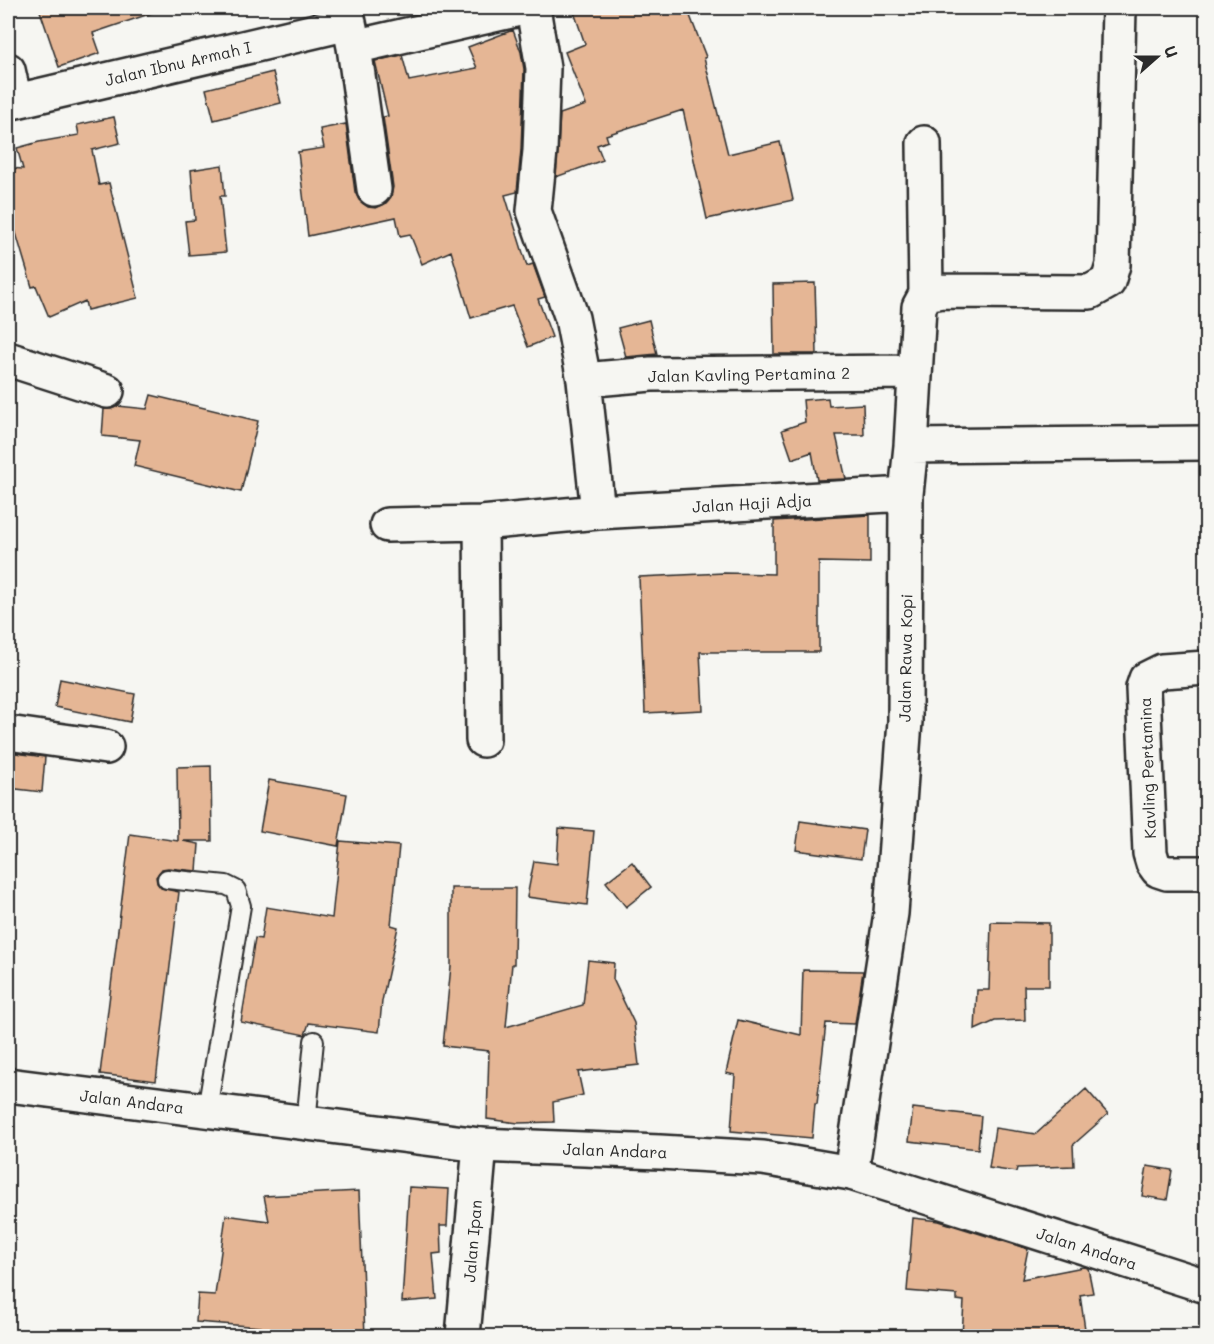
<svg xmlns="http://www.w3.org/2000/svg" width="1214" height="1344" viewBox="0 0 1214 1344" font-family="Mali,sans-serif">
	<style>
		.building { fill: #e5b695; stroke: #2b2b2b; stroke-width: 1.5 }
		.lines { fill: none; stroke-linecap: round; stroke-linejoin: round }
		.lane-casing { stroke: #2b2b2b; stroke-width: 22 }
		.street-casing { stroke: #2b2b2b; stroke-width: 38 }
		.secondary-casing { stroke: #2b2b2b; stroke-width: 38 }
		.lane { stroke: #f6f6f2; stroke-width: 18 }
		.street { stroke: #f6f6f2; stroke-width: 33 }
		.secondary { stroke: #f6f6f2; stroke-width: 33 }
		.labels { text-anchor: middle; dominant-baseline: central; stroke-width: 4.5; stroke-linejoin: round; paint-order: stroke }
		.street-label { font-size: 16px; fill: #2b2b2b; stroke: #f6f6f2 }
	</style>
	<rect width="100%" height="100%" fill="#f6f6f2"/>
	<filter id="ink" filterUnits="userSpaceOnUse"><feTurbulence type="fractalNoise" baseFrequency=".0167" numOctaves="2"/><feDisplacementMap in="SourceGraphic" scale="12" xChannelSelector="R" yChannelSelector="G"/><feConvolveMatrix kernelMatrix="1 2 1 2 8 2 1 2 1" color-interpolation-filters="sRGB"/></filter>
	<g filter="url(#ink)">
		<!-- building -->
		<path class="building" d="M39 8H154L155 12 93 33 100 53 59 67Z
			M588 8H687L706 57 704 58 728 154 780 142 793 200 707 219 683 110 606 135 608 141 597 145 603 160 556 177 560 114 586 105 565 52 585 44 574 12Z
			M513 30 521 52 524 69 521 150 517 192 505 195 527 266 533 264 545 297 538 299 552 337 528 347 512 306 471 318 451 251 422 264 410 234 400 236 396 217 308 236 298 152 324 148 320 129 346 124 355 192 359 200 368 207 376 208 385 204 391 197 393 187 383 117 388 116 375 61 402 55 409 81 477 68 468 47Z
			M273 72 281 103 214 120 206 89Z
			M114 117 120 143 92 150 99 185 109 183 138 298 87 310 85 301 49 317 36 286 32 287 8 206V168L23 169 17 148 39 142 79 135 77 125Z
			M222 165 225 196H220L226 252 189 255 185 221 195 220 191 170Z
			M815 283 817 354H774L773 284Z
			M649 320 657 354 626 357 618 328Z
			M151 395 258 421 241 492 134 466 140 440 102 436 104 409H111L118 406 147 409Z
			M828 398 829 406 863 404 864 435H836L846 479 817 480 812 452 792 459 782 430 805 422 803 400Z
			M870 515V563L819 562V652H700L703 710 645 713 639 577 724 573 774 574V521Z
			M60 679 135 694 130 722 55 707Z
			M8 752 45 757 42 792 8 788Z
			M211 766 212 841H183L199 844 197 871 168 868 162 869 156 877 157 883 161 888 179 892 156 1081 100 1074 130 834 178 841 177 767Z
			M269 780 347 794 338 846 260 831Z
			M800 821 865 830 861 859 796 850Z
			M559 828 594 831 587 905 527 897 534 861 557 864Z
			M340 841 399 846 391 925 398 927 382 1001 379 1032 309 1023 305 1035 241 1022 255 938 261 939 266 907 332 918Z
			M632 862 651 887 626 907 606 882Z
			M451 888H515L514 964H512L506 1027 583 1005 588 960 614 963 613 979 634 1023 639 1065 578 1072 583 1095 553 1102 554 1122 518 1123 487 1119 489 1051 443 1046 451 966Z
			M991 922 1049 923V986H1024L1025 1020 995 1021 975 1030 977 990H989Z
			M803 970 863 971 855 1024 826 1023 817 1104H815L812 1138 731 1131 735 1075 726 1073 738 1020 801 1035Z
			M1086 1089 1108 1114 1073 1145 1074 1166 1017 1168 1016 1172 989 1168 995 1128 1036 1134Z
			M913 1108 981 1116 978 1149 909 1141Z
			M1147 1166 1172 1170 1167 1200 1142 1196Z
			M409 1187 449 1189 447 1226H440L441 1253 433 1254 437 1299 402 1302Z
			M359 1191 365 1336H261V1327L196 1322 198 1294 215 1295 226 1215 269 1221 264 1196Z
			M913 1218 939 1221 1028 1249 1022 1279 1083 1267 1088 1268 1093 1293 1080 1295 1086 1336H962L964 1301 957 1300V1295L907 1291Z"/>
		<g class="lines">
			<defs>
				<path id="lane" d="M167 879 226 885 236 890 241 906 207 1110
					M306 1123 314 1041"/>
				<path id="street" d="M346 8 354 47 374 189
					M533 8 543 68 540 151 534 211 572 318 584 380 598 512
					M354 47 524 8
					M8 70 15 101
					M8 103 349 23
					M926 294 942 291 1090 292 1108 282 1113 265 1119 8
					M8 359 107 391
					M584 380 651 374 914 372
					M911 446 1206 443
					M481 523 483 740
					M387 525 481 523 598 512 906 494
					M1206 668 1162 671 1146 679 1143 688 1150 853 1153 863 1158 870 1167 873H1206
					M8 733 106 747
					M851 1173 891 913 905 721 906 494 911 446 919 307 926 294 924 143
					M463 1336 480 1145"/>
				<path id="secondary" d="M8 1085 480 1145 660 1152 763 1158 851 1173 1206 1286"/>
			</defs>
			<!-- lane casing -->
			<use href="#lane" class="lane-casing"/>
			<!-- street casing -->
			<use href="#street" class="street-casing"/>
			<!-- secondary casing -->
			<use href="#secondary" class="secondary-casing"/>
			<!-- lane -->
			<use href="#lane" class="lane"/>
			<!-- street -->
			<use href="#street" class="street"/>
			<!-- secondary -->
			<use href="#secondary" class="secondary"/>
		</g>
	</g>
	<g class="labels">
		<!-- street labels -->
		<g class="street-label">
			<text transform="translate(178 63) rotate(-13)">Jalan Ibnu Armah I</text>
			<text transform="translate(749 374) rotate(-1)">Jalan Kavling Pertamina 2</text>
			<text transform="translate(752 503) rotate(-3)">Jalan Haji Adja</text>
			<text transform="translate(905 658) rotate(-89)">Jalan Rawa Kopi</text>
			<text transform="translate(1147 768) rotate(-92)">Kavling Pertamina</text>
			<text transform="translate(132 1101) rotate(7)">Jalan Andara</text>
			<text transform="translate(615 1150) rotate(2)">Jalan Andara</text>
			<text transform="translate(472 1241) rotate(-85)">Jalan Ipan</text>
			<text transform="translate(1087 1248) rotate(18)">Jalan Andara</text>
		</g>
	</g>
	<!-- margin -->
	<rect width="1214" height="1344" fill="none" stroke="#f6f6f2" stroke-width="30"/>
	<rect x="15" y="15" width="1184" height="1314" fill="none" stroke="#2b2b2b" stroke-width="2" filter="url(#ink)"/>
	<!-- north arrow -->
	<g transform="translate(1157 57) rotate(69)" stroke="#f6f6f2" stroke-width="4.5" paint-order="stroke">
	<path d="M0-4.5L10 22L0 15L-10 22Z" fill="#2b2b2b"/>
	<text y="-9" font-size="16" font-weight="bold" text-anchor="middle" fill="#2b2b2b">U</text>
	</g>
</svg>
